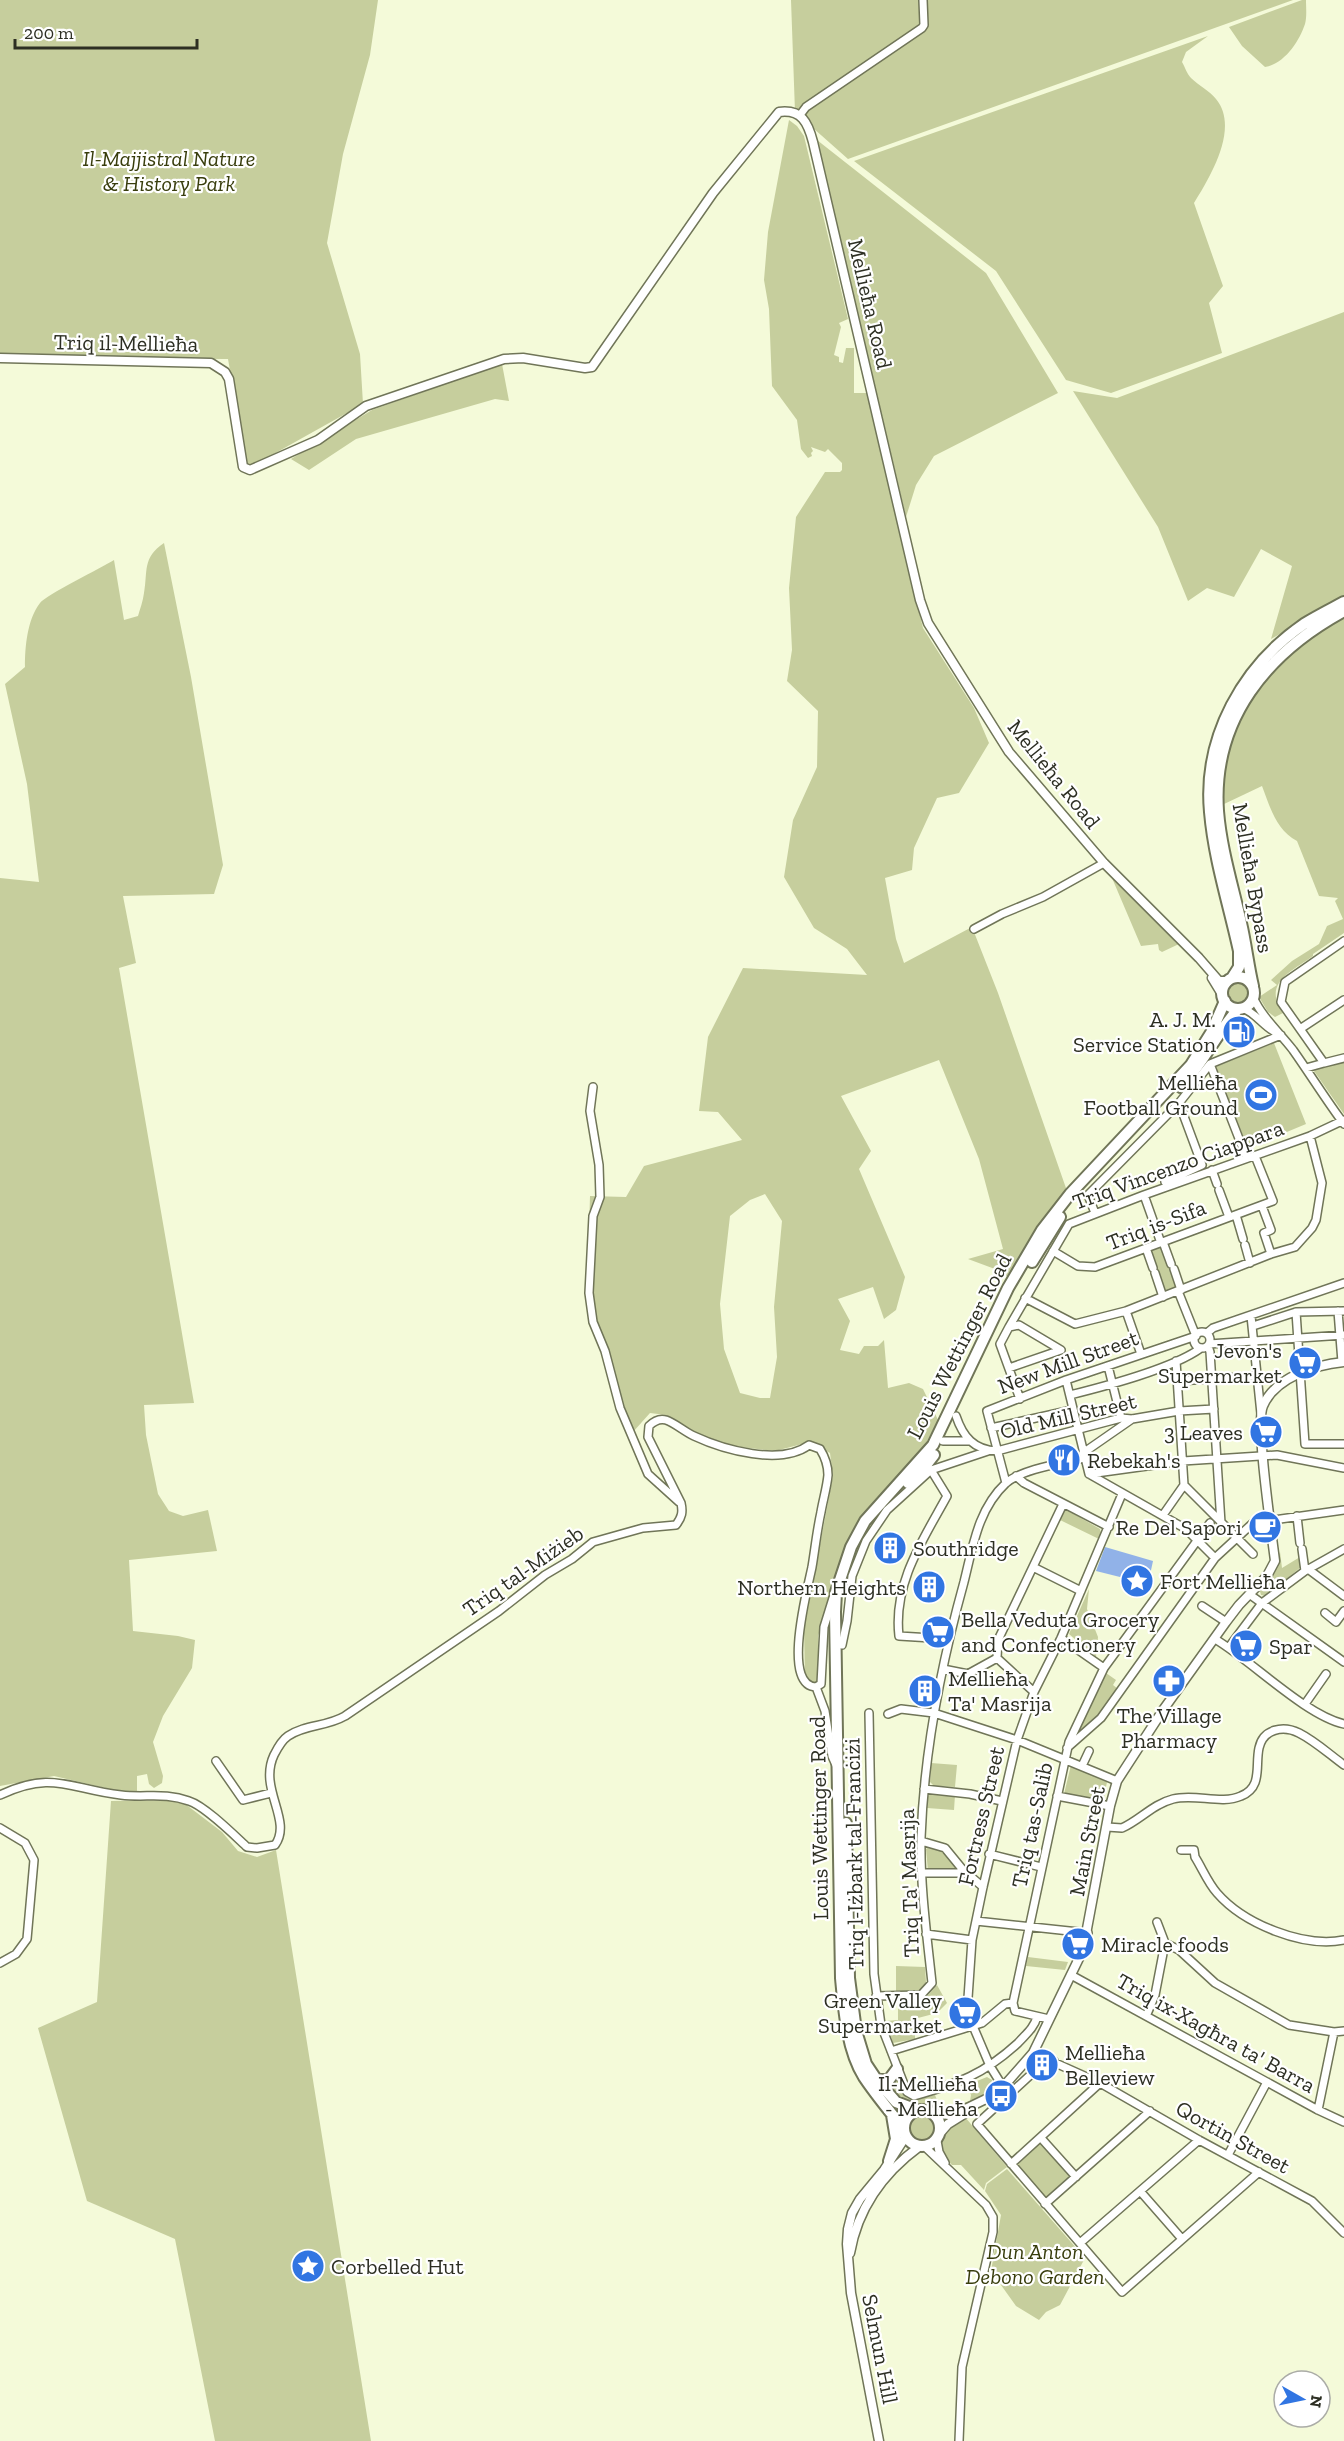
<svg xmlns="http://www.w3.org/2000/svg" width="1344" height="2441" viewBox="0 0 1344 2441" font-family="'Zilla Slab',serif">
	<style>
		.green { fill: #c6ce9d; fill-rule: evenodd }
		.water { fill: #91b2e8 }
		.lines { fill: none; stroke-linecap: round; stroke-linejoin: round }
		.minor-casing { stroke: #707558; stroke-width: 10 }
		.major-casing { stroke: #707558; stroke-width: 11 }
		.highway-casing { stroke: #707558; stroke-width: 14 }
		.minor { stroke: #fff; stroke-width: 7 }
		.major { stroke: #fff; stroke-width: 8 }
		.highway { stroke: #fff; stroke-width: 10 }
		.labels { text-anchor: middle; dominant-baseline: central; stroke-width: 4.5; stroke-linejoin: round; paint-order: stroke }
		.park-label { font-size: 22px; font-style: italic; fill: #383d0c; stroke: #fff }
		.street-label { font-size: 22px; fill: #2d2f23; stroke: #fff }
		.poi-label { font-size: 22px; fill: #2d2f23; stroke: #fff; text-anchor: start }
	</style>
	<rect width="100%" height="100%" fill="#f4fad9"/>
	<!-- green -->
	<path class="green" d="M0 0H378L370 55 343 154 327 243 360 354 363 404 247 469 228 359 0 358Z
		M791 0H1293L848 159 795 112Z
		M1302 0H1306C1306 7 1307 17 1305 24 1299 42 1284 64 1265 67L1242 46 1229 27Z
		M1208 36 1186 52 1182 62C1185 67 1187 74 1191 78 1199 86 1210 91 1216 99 1240 128 1210 177 1194 203L1223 286 1209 303 1222 353 1111 393 1066 380 996 271 854 161Z
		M789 120 797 126 804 136 848 319 839 323 841 327 834 355 839 357V362L843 363 846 348H854V393H869L885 470 923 628 974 708 989 743 959 793 937 798 914 848 912 870 885 878 896 939 904 963 972 927 998 993 1067 1191 1009 1279 1003 1272 968 1259 1003 1249 979 1159 939 1060 841 1096 871 1151 859 1169 905 1277 896 1310 884 1319 873 1287 838 1299 850 1321 840 1350 859 1354 864 1346H878L884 1340 888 1388 909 1383 923 1389 938 1420 923 1450 863 1519 851 1536 818 1636 819 1683 812 1686 805 1679 804 1629 833 1476 830 1453 810 1442 775 1451 723 1445 694 1432 666 1415 650 1413 633 1432 587 1303 590 1196 626 1197 644 1166 742 1140 718 1112 699 1111 708 1037 743 968 867 975 847 949 814 928 784 877 793 820 817 767 818 711 787 681 792 650 789 588 796 517 825 472H840L842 470V463L828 449 825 452 811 447 813 451 811 453 812 456 808 458 801 449 797 420 772 386 769 309 764 280 768 232ZM765 1194 782 1221 774 1307 777 1357 770 1398H760L740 1393 724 1349 720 1304 730 1216 750 1200Z
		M817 140 986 273 1058 393 934 456 916 485 906 517Z
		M1344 312V598L1271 639 1292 566 1261 549 1234 597 1207 588 1188 601 1158 527 1073 391 1117 398Z
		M502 364 509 401 495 399 356 439 309 470 291 459 372 410Z
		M164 543 191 677 223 865 214 894 123 896 136 963 119 968 194 1403 144 1405 146 1435 158 1494 169 1511 183 1516 208 1510 217 1551 129 1560 133 1631 178 1636 195 1640 192 1668 163 1716 153 1742 163 1776 162 1783 154 1788 149 1784 147 1774 137 1776V1791L123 1792 54 1776 0 1786V878L39 882 27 784 5 684 25 667C25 647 27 620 40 603 46 595 101 568 114 560L124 620 138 616C140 609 143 601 144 593 148 571 142 558 164 543Z
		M1344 617V933L1313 954V956C1291 972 1262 983 1283 1013L1275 1017 1268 1012 1259 997 1277 985 1271 980 1292 961 1319 944 1327 926 1343 919 1335 901 1338 898 1319 896 1297 841C1276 830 1270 807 1262 786L1222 805C1223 784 1224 760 1231 740 1253 682 1289 645 1344 617Z
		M1112 878 1174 939 1175 942 1179 944 1162 952 1159 950 1158 944 1141 946Z
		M1226 992a12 12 0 1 1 24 0a12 12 0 1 1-24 0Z
		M1274 1043 1306 1124 1248 1148 1215 1067Z
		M1344 1062V1114L1314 1071 1315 1069Z
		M1163 1246 1178 1286 1165 1291 1150 1251Z
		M1067 1510 1100 1529 1101 1533 1099 1539 1060 1520 1064 1511Z
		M1280 1552 1282 1568 1300 1557 1301 1567 1266 1596 1261 1595 1259 1588 1271 1577Z
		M1089 1589 1087 1609 1098 1637 1096 1657 1069 1634Z
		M1106 1673 1116 1680 1113 1685 1118 1689 1102 1711 1071 1741Z
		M931 1763 957 1765 955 1787 934 1786 930 1782Z
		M1071 1765 1107 1782 1103 1802 1064 1794Z
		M931 1794 955 1795 954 1810 927 1808 928 1796Z
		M180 1800 222 1832 238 1851 257 1857 276 1850 371 2441H215L175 2239 87 2201 38 2028 97 2002 111 1801Z
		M930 1846 943 1851 957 1869 928 1872 926 1849Z
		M1028 1957 1068 1962 1065 1970 1026 1966Z
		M896 1966 925 1967 926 1982 920 1991H896Z
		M937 1985 947 2003 937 2013 918 2018 915 2022V2039L893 2043 886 2021 898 2020V2001H923Z
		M898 2077 907 2098 916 2100 935 2095 941 2110 970 2101 971 2095 967 2085 987 2077 992 2080 993 2084C978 2116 934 2116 906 2103 898 2100 891 2091 884 2086Z
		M910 2128a13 13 0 1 1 26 0a13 13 0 1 1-26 0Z
		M965 2117 1007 2167 986 2183 984 2190 961 2165H952C931 2143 944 2131 965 2117Z
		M1041 2140 1069 2173V2180L1047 2200 1015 2164Z
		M1007 2169 1085 2258 1060 2305 1046 2312 1039 2320 1016 2306 991 2271 1001 2215 985 2191 987 2184Z"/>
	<!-- water -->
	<path class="water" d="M1105 1547 1153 1561 1148 1584 1096 1571Z"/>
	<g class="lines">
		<defs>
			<path id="minor" d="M800 115 806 107 922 28 924 25 923 0
				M974 929 1002 914 1043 897 1104 863
				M1344 941 1285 982 1281 1002 1324 1063 1344 1058
				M1253 997C1262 1017 1279 1032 1293 1050 1310 1074 1326 1100 1344 1124
				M1242 1008C1257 1013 1264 1028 1279 1034
				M1300 1029 1344 1000
				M1210 1064 1245 1154
				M1306 1068 1324 1063
				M593 1087 590 1111 599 1165 600 1197 593 1216 589 1293 593 1322 605 1351 620 1408 648 1474 679 1502
				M1212 1170 1217 1184
				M1165 1182 1202 1165 1179 1103
				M1219 1190 1229 1217
				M1144 1195 1161 1243
				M1262 1206 1271 1230 1264 1233 1271 1254
				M1095 1213 1088 1195 1179 1103 1210 1064 1281 1035
				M1236 1215 1243 1239
				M1163 1242 1171 1264
				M1245 1245 1250 1263
				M1146 1248 1153 1268
				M1053 1251 1078 1266 1095 1267 1273 1201 1255 1156
				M1174 1269 1181 1290
				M1155 1273 1163 1297
				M1025 1298 1075 1324 1126 1311 1271 1254 1295 1247 1312 1228 1316 1220 1322 1183 1310 1136
				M1126 1311 1141 1354
				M1338 1311 1342 1362
				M1296 1312 1305 1444H1344
				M1251 1316 1261 1414
				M1253 1326 1296 1312 1344 1311
				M1009 1327 1069 1224 1144 1195 1310 1136 1344 1120
				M1194 1340a8 8 0 1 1 16 0a8 8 0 1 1-16 0Z
				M1207 1333 1213 1328 1344 1283
				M1209 1344 1344 1335
				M1208 1346 1210 1352 1221 1523
				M1108 1366 1121 1418
				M1009 1368 1061 1350 1019 1325 1009 1327 1000 1344 1020 1399
				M1066 1380 1089 1474 1186 1529 1215 1558
				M1178 1381 1256 1376
				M1070 1395C1106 1386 1172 1369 1201 1348
				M956 1416C963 1437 974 1450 997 1451L1121 1418 1132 1419 1179 1411 1214 1409
				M991 1428 1072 1410
				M943 1441H969
				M1083 1453 1132 1419
				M931 1470 947 1496C923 1540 893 1583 899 1636L948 1639
				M1089 1474 1183 1461 1277 1455 1344 1468
				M1016 1476 1024 1483 1109 1527
				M1006 1483 987 1411 1066 1380 1196 1336 1178 1291
				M1184 1485 1253 1554
				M1163 1515 1184 1485 1176 1361
				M1297 1516 1300 1543
				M1302 1549 1305 1571
				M1033 1567 1081 1591
				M1308 1569 1344 1596
				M1249 1594 1344 1662
				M1202 1606 1226 1622
				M1325 1613 1336 1622 1344 1611
				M1061 1638 1104 1668
				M1215 1639C1252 1661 1305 1715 1344 1724
				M842 1645 847 1621 852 1576 866 1541 887 1510 931 1470 988 1451
				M1229 1647 1262 1603 1305 1571 1344 1549
				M943 1669 968 1674 997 1658
				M816 1687 821 1684 824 1627 833 1598
				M816 1687 825 1711 832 1756 836 1765
				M1034 1692 997 1658 998 1640 1063 1504
				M1305 1704 1326 1674
				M869 1713 874 1974 881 2025 907 2092 914 2096C959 2083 983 2075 1018 2043 1026 2034 1034 2028 1037 2017
				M888 1714 901 1709 934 1713 1017 1740 1117 1781
				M1067 1748 1101 1718 1215 1558 1253 1523 1344 1510
				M216 1761 243 1800 271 1793
				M1082 1766 1089 1751
				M924 1789 970 1794 1002 1801
				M0 1795C53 1770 69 1789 121 1795 146 1798 164 1792 189 1801 205 1806 234 1835 247 1847L257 1848 275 1845C293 1820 258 1789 274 1755 277 1749 282 1740 288 1736 306 1724 326 1727 345 1716L499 1611 545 1575 572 1559 593 1542 643 1528 676 1525C682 1517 683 1512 681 1503L648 1437 649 1426C654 1421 659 1418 666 1420 675 1423 685 1432 694 1436 724 1450 781 1466 809 1445L820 1449C825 1457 828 1466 828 1475 827 1487 823 1500 821 1512 817 1530 815 1549 812 1567 808 1587 781 1686 816 1687
				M1057 1796 1110 1806
				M1107 1827 1122 1828C1140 1820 1153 1804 1173 1799 1195 1793 1221 1805 1241 1796 1263 1787 1255 1766 1259 1748 1263 1729 1283 1725 1299 1733 1315 1741 1329 1754 1344 1765
				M0 1828 25 1843 34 1860 27 1939 16 1954 0 1963
				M921 1841 945 1848 963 1870 983 1887
				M1181 1850H1194L1195 1857C1202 1868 1208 1883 1217 1893 1244 1924 1303 1948 1344 1940
				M989 1854 1041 1867
				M923 1873H958L963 1870
				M976 1921 1088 1933
				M1157 1922 1165 1943 1179 1950 1215 1983 1289 2025 1334 2032 1344 2031
				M926 1934 972 1940
				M1071 1975 1318 2110 1344 2122
				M876 1996 921 1995 932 1983C927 1936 920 1885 921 1838 924 1751 941 1665 964 1582 973 1546 978 1509 1006 1483 1022 1469 1063 1463 1084 1458
				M1147 2014 1155 1995 1165 1943
				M1049 2019 1015 2011 1013 2003 1069 1742 1104 1668 1210 1523
				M891 2051 982 2023 1005 2004 1013 2003
				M1033 2053 1100 2083 1199 2140 1312 2201 1344 2233
				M1054 2061 1042 2073 1038 2068 977 2124 1122 2292 1259 2172
				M1003 2087 990 2066 973 2026 968 1998 972 1940 983 1887 1017 1740 1034 1692 1061 1638 1122 1494
				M1318 2110 1334 2032
				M1041 2138 1076 2177
				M937 2141 939 2152 945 2163
				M925 2147 986 2205 993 2217V2232L962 2367 959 2441
				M1228 2155 1267 2082
				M1011 2164 1100 2083
				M1140 2191 1182 2239
				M1045 2204 1150 2111
				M1080 2243 1199 2140"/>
			<path id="major" d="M0 358 211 363 225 372 229 379 243 467 250 470 318 440 366 406 504 359 523 358 585 368 592 367 713 193 779 112C802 109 808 123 813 142L920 600 928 623 1009 752 1104 863 1199 958 1219 981H1228
				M1212 978 1223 996
				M932 2113 949 2115 957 2113 988 2098 1003 2087 1033 2053 1083 1950 1110 1806 1117 1781 1163 1710 1226 1622 1239 1605 1267 1576 1275 1561C1272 1535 1255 1423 1263 1406 1275 1377 1315 1365 1344 1362
				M941 2132 948 2124 964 2114
				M850 2253C858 2207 883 2173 920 2146
				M879 2441 851 2293 847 2244 848 2229 852 2213 860 2199 884 2170 906 2136"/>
			<path id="highway" d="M1222 993a16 16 0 1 1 32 0a16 16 0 1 1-32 0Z
				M1232 978 1239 967V951C1229 905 1214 859 1210 812 1203 737 1243 666 1304 624 1317 616 1331 609 1344 602
				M1253 986C1248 965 1246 944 1241 923 1233 887 1221 849 1218 811 1212 719 1267 653 1344 611
				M1181 1087C1203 1063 1217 1033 1238 1009
				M1032 1262 1060 1217
				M908 1483 920 1473 934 1455
				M846 1823 849 1978 856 2031 866 2064 876 2079 896 2102 917 2110
				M876 2079 888 2081 897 2069
				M904 2128a18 18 0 1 1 36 0a18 18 0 1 1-36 0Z
				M904 2129C890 2112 876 2095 864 2077 847 2050 844 2010 841 1978L835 1612 836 1592 851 1547 865 1521 933 1445 1008 1288 1042 1230 1070 1194 1191 1065 1211 1033 1225 1001
				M889 2161 896 2139 892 2115"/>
		</defs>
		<!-- minor casing -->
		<use href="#minor" class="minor-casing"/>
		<!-- major casing -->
		<use href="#major" class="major-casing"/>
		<!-- highway casing -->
		<use href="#highway" class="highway-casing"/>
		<!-- minor -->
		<use href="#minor" class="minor"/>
		<!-- major -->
		<use href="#major" class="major"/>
		<!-- highway -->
		<use href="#highway" class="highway"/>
	</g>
	<!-- icons -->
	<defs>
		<symbol id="fuel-disc" viewBox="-11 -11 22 22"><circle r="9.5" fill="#3175e2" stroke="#fff"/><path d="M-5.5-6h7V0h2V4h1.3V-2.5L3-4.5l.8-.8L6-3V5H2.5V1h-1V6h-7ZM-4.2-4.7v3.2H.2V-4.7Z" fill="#fff"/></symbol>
		<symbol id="stadium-disc" viewBox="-11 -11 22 22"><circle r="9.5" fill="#3175e2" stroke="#fff"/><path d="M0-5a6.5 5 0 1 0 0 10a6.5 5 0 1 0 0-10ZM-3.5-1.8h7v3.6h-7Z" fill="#fff"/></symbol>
		<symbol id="supermarket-disc" viewBox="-11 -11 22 22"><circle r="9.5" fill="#3175e2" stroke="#fff"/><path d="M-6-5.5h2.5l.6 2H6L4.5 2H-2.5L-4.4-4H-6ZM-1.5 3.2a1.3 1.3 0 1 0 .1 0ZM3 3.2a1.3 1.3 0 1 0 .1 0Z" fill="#fff"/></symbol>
		<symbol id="restaurant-disc" viewBox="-11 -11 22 22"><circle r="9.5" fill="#3175e2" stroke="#fff"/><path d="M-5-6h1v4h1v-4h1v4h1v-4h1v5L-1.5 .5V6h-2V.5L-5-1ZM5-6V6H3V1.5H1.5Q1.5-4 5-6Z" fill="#fff"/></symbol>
		<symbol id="cafe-disc" viewBox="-11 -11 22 22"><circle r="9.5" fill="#3175e2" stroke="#fff"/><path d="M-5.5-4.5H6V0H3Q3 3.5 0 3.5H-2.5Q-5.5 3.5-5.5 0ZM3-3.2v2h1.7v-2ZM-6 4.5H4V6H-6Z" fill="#fff"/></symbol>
		<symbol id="building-disc" viewBox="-11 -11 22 22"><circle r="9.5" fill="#3175e2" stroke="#fff"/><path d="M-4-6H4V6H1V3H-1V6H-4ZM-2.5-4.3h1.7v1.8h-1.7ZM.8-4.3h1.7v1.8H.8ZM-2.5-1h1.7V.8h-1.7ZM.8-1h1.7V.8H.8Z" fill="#fff"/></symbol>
		<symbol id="sight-disc" viewBox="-11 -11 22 22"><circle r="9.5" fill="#3175e2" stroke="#fff"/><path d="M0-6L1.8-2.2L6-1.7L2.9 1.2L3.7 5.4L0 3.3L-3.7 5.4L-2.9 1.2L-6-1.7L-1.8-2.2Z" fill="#fff"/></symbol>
		<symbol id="pharmacy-disc" viewBox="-11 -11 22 22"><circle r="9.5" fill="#3175e2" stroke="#fff"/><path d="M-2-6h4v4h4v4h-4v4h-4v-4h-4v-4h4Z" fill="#fff"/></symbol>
		<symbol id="bus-disc" viewBox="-11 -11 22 22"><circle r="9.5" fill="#3175e2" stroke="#fff"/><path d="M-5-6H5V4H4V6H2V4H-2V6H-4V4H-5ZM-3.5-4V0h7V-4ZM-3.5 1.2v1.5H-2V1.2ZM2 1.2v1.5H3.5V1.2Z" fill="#fff"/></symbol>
	</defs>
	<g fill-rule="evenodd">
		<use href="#fuel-disc" x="1220" y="1013" width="38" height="38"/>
		<use href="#stadium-disc" x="1242" y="1076" width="38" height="38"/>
		<use href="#supermarket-disc" x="1286" y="1344" width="38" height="38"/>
		<use href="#supermarket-disc" x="1247" y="1413" width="38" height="38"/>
		<use href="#restaurant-disc" x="1045" y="1441" width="38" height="38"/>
		<use href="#cafe-disc" x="1246" y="1508" width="38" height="38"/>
		<use href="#building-disc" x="871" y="1529" width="38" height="38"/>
		<use href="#sight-disc" x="1118" y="1562" width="38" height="38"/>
		<use href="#building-disc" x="910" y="1568" width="38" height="38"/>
		<use href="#supermarket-disc" x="919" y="1613" width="38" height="38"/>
		<use href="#supermarket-disc" x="1227" y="1627" width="38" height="38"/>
		<use href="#pharmacy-disc" x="1150" y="1662" width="38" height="38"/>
		<use href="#building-disc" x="906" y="1672" width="38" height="38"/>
		<use href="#supermarket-disc" x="1059" y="1925" width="38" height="38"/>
		<use href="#supermarket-disc" x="946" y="1994" width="38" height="38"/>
		<use href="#building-disc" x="1023" y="2046" width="38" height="38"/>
		<use href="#bus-disc" x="982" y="2077" width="38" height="38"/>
		<use href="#sight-disc" x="289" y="2247" width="38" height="38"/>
	</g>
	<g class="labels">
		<!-- park labels -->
		<g class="park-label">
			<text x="169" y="158">Il-Majjistral Nature<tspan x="169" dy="25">&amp; History Park</tspan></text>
			<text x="1035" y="2251">Dun Anton<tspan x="1035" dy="25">Debono Garden</tspan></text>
		</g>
		<!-- street labels -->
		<g class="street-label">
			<text transform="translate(870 304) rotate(77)">Mellieħa Road</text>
			<text transform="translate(126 343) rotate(1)">Triq il-Mellieħa</text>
			<text transform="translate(1054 774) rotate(51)">Mellieħa Road</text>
			<text transform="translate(1253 878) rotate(80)">Mellieħa Bypass</text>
			<text transform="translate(1178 1165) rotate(-20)">Triq Vincenzo Ciappara</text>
			<text transform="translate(1156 1225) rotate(-21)">Triq is-Sifa</text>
			<text transform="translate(959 1346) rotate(-63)">Louis Wettinger Road</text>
			<text transform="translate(1068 1362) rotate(-20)">New Mill Street</text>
			<text transform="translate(1068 1416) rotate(-13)">Old Mill Street</text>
			<text transform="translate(523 1571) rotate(-35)">Triq tal-Miżieb</text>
			<text transform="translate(981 1816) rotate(-77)">Fortress Street</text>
			<text transform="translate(819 1818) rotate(-91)">Louis Wettinger Road</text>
			<text transform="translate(1032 1825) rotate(-78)">Triq tas-Salib</text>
			<text transform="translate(1087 1841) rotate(-79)">Main Street</text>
			<text transform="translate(854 1854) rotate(-91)">Triq l-Iżbark tal-Franċiżi</text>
			<text transform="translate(909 1883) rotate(-92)">Triq Ta' Masrija</text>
			<text transform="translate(1216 2033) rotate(29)">Triq ix-Xagħra ta' Barra</text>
			<text transform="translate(1233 2137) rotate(29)">Qortin Street</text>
			<text transform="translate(880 2349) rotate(79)">Selmun Hill</text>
		</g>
		<!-- poi labels -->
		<g class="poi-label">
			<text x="1216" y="1019" text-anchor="end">A. J. M.<tspan x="1216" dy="25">Service Station</tspan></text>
			<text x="1238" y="1082" text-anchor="end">Mellieħa<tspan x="1238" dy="25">Football Ground</tspan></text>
			<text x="1282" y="1350" text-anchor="end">Jevon's<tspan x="1282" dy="25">Supermarket</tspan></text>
			<text x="1243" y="1432" text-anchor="end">3 Leaves</text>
			<text x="1087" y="1460">Rebekah's</text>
			<text x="1242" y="1527" text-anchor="end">Re Del Sapori</text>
			<text x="913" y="1548">Southridge</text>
			<text x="1160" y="1581">Fort Mellieħa</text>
			<text x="906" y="1587" text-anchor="end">Northern Heights</text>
			<text x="961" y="1619">Bella Veduta Grocery<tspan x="961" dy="25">and Confectionery</tspan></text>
			<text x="1269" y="1646">Spar</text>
			<text x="948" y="1678">Mellieħa<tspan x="948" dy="25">Ta' Masrija</tspan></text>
			<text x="1169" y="1715" text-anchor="middle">The Village<tspan x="1169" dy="25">Pharmacy</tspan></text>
			<text x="1101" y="1944">Miracle foods</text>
			<text x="942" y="2000" text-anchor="end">Green Valley<tspan x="942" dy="25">Supermarket</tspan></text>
			<text x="1065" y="2052">Mellieħa<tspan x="1065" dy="25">Belleview</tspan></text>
			<text x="978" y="2083" text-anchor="end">Il-Mellieħa<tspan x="978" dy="25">- Mellieħa</tspan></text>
			<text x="331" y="2266">Corbelled Hut</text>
		</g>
	</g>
	<!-- north arrow -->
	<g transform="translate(1302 2399) rotate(99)"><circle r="28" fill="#ffffff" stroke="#abaca7" stroke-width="1.5"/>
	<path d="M0-4.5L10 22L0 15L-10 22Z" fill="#3175e2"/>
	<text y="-9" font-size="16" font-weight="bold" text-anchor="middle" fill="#2d2f23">N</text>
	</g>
	<!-- scale -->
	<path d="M15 39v9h182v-9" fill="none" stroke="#2d2f23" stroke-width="3"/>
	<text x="24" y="39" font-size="18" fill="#2d2f23" stroke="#ffffff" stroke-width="4.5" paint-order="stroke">200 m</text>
</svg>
